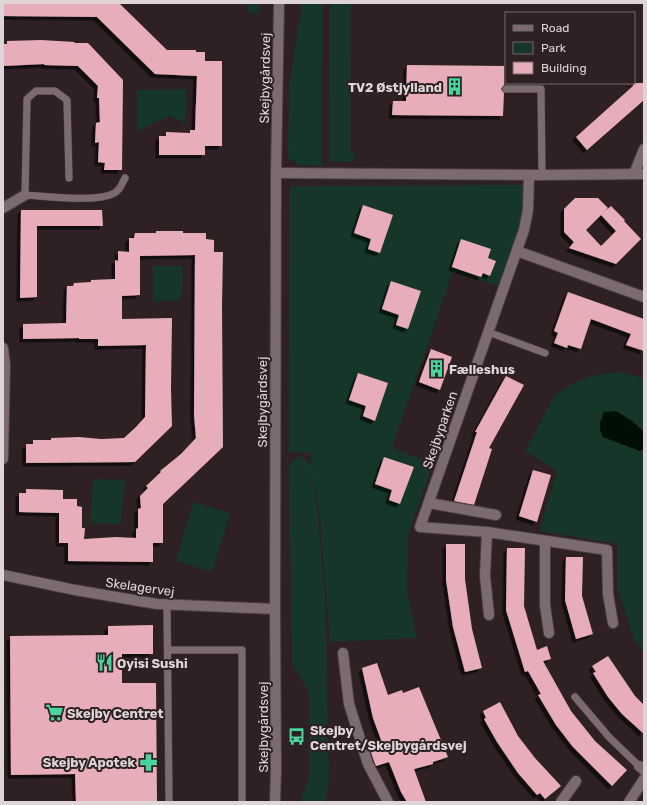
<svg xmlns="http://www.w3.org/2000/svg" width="647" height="805" viewBox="0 0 647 805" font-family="Rubik,sans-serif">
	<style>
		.green { fill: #153628 }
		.water { fill: #000f05 }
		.building { fill: #e7aeba; fill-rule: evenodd; filter: url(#shadow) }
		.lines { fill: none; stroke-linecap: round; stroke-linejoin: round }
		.service-casing { stroke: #4a3e41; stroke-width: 8 }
		.minor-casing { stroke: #4a3e41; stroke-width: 12 }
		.tertiary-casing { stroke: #4a3e41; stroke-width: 12 }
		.service { stroke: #7c6b6e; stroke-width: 7 }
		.minor { stroke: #7c6b6e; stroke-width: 10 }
		.tertiary { stroke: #7c6b6e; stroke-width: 10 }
		.labels { text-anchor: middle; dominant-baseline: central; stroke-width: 4; stroke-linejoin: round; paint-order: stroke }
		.street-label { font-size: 13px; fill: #dfd5d7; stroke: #2e2023 }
		.poi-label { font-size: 13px; font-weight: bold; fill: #dfd5d7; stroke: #2e2023; text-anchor: start }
	</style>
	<defs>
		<filter id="shadow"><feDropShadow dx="-3.5" dy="3.5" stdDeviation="0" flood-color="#0009"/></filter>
	</defs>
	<rect width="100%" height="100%" fill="#2e2023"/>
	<!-- green -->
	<path class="green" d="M244 3H259L260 15 249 12Z
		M302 3H323L322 166 300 165 288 158 289 87Z
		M330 3H351L350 152 356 153 352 162 329 161Z
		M187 89 186 123 170 116 137 131V90Z
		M525 185 522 228 502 287 453 271 392 448 433 464 408 536 407 590 417 638 330 642 320 516 312 473 318 517 325 600 329 781 325 802H300L309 779V693L292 663 289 465 299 455 312 466 310 453 289 452 290 186Z
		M153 266H183L181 300 153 302Z
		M624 372 644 379V654L635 641 618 591V544L539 531 557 471 525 451 554 396 577 381 595 375Z
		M93 479 125 480 121 524 90 523Z
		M193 502 230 513 212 572 176 561Z"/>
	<!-- water -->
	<path class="water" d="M616 411 632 421 644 432V449L640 451 603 437 600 430V423L604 412Z"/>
	<!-- building -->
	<path class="building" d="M3 3H119L167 50H196V52H205V61H222V146H205V155H159V136H166V132L190 133V130H195L197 76 155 74 97 17 3 16Z
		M41 40 75 42 74 43H88L123 80 122 170H104L105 163 98 162 99 142 95 143 96 123 100 122 99 98H97L98 86 78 66 44 65V64L3 66V44H7V41Z
		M407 65 504 66V85L501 89 504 93 503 116 392 115 393 101H406Z
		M633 83H644V100L587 150 576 137 633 86Z
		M575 198H598L608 208 604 212 611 206 625 220 624 221 641 239 616 264 569 248 574 242 564 232V209ZM601 215 616 231 601 246 586 230Z
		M363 205 393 215 380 253 368 249 371 239 354 233Z
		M21 210H102L103 226H37V297L20 298Z
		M156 231H183V233H206V239L214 240V252H223L222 305 223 447 163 504V543H153V562L68 561V543H59V513L19 512V493H26V489L63 490V499H77V506L82 507V528H85L84 539 116 537 136 538V529L138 528V509L141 508 140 496 148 488 146 486 161 472 160 471 181 454 196 438 194 415 195 255 140 256V295L122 296V319L172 318 171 389 172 426 135 462 26 463V444H33V440H51V438L79 437 101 439 124 438 136 427 145 417 146 345 98 346V339H79V338L23 339V324L66 323 67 286H73L74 283 91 282V280L115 279V260L118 261V251L129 252V238H134L135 233H156Z
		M461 239 491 249 488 258 496 261 490 276 483 273 481 277 452 267Z
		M391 281 421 291 408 329 396 325 399 315 382 309Z
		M568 292 644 319V351L626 345 631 334 591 319 581 349 568 345 567 348 554 343 558 333 554 331Z
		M431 349 452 357 440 390 419 382Z
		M358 373 388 383 375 421 363 416 366 406 349 400Z
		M506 376 524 385 489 448 492 449 474 505 454 501 477 432H475Z
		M384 457 414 467 400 504 389 500 392 490 375 484Z
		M533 470 551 475 537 522 519 516Z
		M446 544H465V579L472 629 482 668 465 672 453 627 446 580Z
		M507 548H525L524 606 537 650 547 646 551 659 543 661 571 711 595 741 627 770 612 786 573 747 556 725 538 695 541 694 528 671 525 672 506 610Z
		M566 557H583L582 596 593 634 576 639 565 600Z
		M153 625V654H122V683H156L157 802H76L75 774 11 775 10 636 108 635V626Z
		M608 656 635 696 644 705V734L622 714 608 697 593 673 596 672 592 666Z
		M377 663 388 695 402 690 403 693 419 687 448 757 433 762V764L414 769 426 802H407L401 792 389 762 376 766 374 761 371 752 384 748 373 718 362 668Z
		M500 702 518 736 535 758 561 786 545 799 540 793 537 795 518 773 497 742 484 719 486 718 483 711Z"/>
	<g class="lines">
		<defs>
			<path id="service" d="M506 89H541L542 175
				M69 178 67 100 55 91H36L27 99 25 195C44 196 104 204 117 191 121 188 123 181 125 178
				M488 332 545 353
				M167 605 169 802
				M168 650H242V802
				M575 697 609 737 639 766"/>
			<path id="minor" d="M276 173 542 175 644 174
				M634 174 644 149
				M529 175 528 210 524 230 420 527 487 532 607 550 608 594 613 623
				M3 208 25 195
				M517 251 644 297
				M3 348 5 365 3 459
				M429 503 496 515
				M487 532 485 576 489 615
				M545 541V605L549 633
				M3 575 75 590 157 604 275 609
				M343 653 349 704 368 764 388 802
				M639 766 644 770
				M561 802 576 781
				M629 802 644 779"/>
			<path id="tertiary" d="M275 802 276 769 275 609 276 173 279 3"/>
		</defs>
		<!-- service casing -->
		<use href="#service" class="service-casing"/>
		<!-- minor casing -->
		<use href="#minor" class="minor-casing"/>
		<!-- tertiary casing -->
		<use href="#tertiary" class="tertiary-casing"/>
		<!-- service -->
		<use href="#service" class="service"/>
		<!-- minor -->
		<use href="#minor" class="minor"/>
		<!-- tertiary -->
		<use href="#tertiary" class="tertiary"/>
	</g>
	<!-- icons -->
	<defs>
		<symbol id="building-bare" viewBox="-9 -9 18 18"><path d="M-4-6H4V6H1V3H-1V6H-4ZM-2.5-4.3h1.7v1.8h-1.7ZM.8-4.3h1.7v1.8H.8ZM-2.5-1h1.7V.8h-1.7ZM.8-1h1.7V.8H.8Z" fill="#49d49c" stroke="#2e2023" stroke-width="2.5" paint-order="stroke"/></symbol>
		<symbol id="restaurant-bare" viewBox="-9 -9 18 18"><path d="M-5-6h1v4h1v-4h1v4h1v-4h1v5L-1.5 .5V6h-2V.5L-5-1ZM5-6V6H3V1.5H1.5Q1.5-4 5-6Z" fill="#49d49c" stroke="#2e2023" stroke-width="2.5" paint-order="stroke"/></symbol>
		<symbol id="supermarket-bare" viewBox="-9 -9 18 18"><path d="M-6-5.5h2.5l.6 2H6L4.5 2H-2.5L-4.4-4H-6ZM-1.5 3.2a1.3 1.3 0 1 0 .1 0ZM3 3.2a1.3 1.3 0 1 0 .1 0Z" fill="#49d49c" stroke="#2e2023" stroke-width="2.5" paint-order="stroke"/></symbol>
		<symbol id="bus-bare" viewBox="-9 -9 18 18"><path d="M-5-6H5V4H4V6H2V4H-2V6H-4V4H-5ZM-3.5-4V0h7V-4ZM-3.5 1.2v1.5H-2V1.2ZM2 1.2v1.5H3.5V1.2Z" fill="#49d49c" stroke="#2e2023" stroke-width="2.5" paint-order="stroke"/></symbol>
		<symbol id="pharmacy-bare" viewBox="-9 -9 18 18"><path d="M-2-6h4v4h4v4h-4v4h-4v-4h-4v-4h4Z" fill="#49d49c" stroke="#2e2023" stroke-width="2.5" paint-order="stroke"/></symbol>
	</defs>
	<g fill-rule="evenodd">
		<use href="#building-bare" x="442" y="74" width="25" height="25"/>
		<use href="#building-bare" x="424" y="356" width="25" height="25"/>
		<use href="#restaurant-bare" x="92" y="650" width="25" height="25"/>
		<use href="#supermarket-bare" x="42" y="700" width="25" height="25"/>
		<use href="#bus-bare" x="284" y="724" width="25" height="25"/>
		<use href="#pharmacy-bare" x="136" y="750" width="25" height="25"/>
	</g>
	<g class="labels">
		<!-- street labels -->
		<g class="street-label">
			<text transform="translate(265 78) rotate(-89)">Skejbygårdsvej</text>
			<text transform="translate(262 402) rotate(-90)">Skejbygårdsvej</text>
			<text transform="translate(440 430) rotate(-71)">Skejbyparken</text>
			<text transform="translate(140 587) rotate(8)">Skelagervej</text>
			<text transform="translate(263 727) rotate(-90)">Skejbygårdsvej</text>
		</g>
		<!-- poi labels -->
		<g class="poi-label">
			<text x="442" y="87" text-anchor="end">TV2 Østjylland</text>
			<text x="449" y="369">Fælleshus</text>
			<text x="117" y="663">Oyisi Sushi</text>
			<text x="67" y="713">Skejby Centret</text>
			<text x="310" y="730">Skejby<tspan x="310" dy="15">Centret/Skejbygårdsvej</tspan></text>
			<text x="135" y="762" text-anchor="end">Skejby Apotek</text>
		</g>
	</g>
	<!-- border -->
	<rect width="647" height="805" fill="none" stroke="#dfd5d7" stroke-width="8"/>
	<!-- legend -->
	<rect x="505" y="12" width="130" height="72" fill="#2e2023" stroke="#75686b"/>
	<rect x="513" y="25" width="20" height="6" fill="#7c6b6e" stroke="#75686b"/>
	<text x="541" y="32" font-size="12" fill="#dfd5d7">Road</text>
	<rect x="513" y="42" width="20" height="12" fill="#153628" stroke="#75686b"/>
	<text x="541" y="52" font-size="12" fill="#dfd5d7">Park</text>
	<rect x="513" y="62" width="20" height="12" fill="#e7aeba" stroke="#75686b"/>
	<text x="541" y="72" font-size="12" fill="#dfd5d7">Building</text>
</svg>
